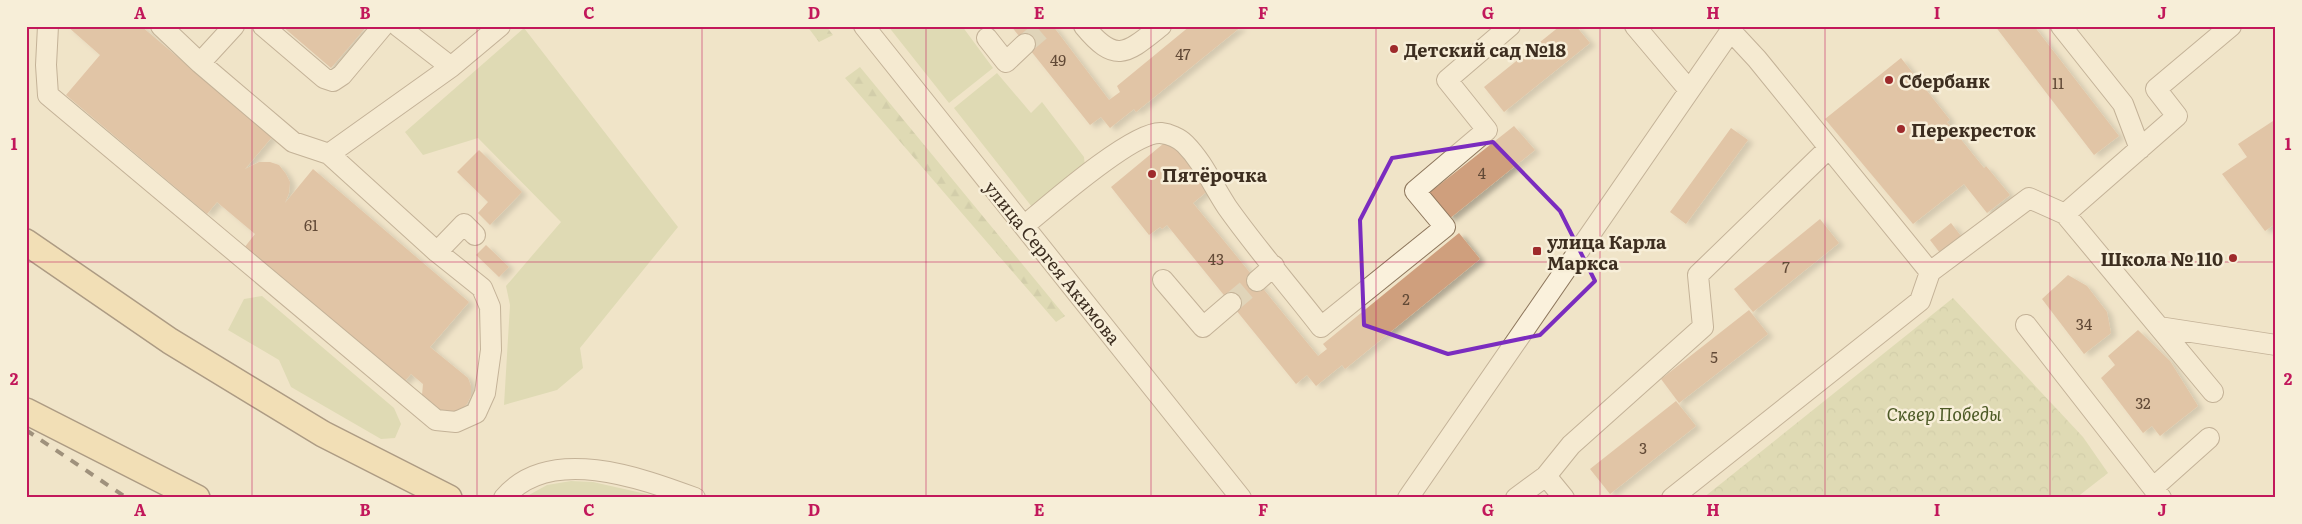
<svg xmlns="http://www.w3.org/2000/svg" width="2302" height="524" viewBox="0 0 2302 524" font-family="Literata,serif">
	<style>
		.green { fill: #c9cf9b }
		.forest { fill: url(#forest-firs) }
		.park { fill: url(#park-crowns) }
		.building { fill: #cf9f7d; filter: url(#shadow) }
		.lines { fill: none; stroke-linecap: round; stroke-linejoin: round }
		.minor-tunnel { stroke: #ccc0a6; stroke-width: 20; stroke-dasharray: 20 10; stroke-linecap: butt }
		.minor-casing { stroke: #8d765c; stroke-width: 22 }
		.major-casing { stroke: #5b4430; stroke-width: 28 }
		.minor { stroke: #faf1dc; stroke-width: 20 }
		.major { stroke: #f3d9a0; stroke-width: 25 }
		.rail { stroke: #3d2e20; stroke-width: 4; stroke-dasharray: 9 9; stroke-linecap: butt }
		.marked { fill: none; stroke: #7b2cbf; stroke-width: 4; stroke-linejoin: round }
		.grid { fill: none; stroke: #c2185b; stroke-width: 1; stroke-opacity: 0.55 }
		.poi-dot { fill: #9e2a2b; stroke: #f7eed8; stroke-width: 2 }
		.labels { text-anchor: middle; dominant-baseline: central; stroke-width: 5; stroke-linejoin: round; paint-order: stroke }
		.number-label { font-size: 15px; fill: #624a37 }
		.poi-label { font-size: 18px; font-weight: bold; fill: #3d2e20; stroke: #f7eed8; text-anchor: start }
		.street-label { font-size: 18px; fill: #3d2e20; stroke: #f7eed8 }
		.park-label { font-size: 18px; font-style: italic; fill: #4d5a26; stroke: #f7eed8 }
		.neatline { fill: none; stroke: #c2185b; stroke-width: 2 }
		.grid-label { font-size: 16px; text-anchor: middle; font-weight: bold; fill: #c2185b }
	</style>
	<defs>
		<pattern id="forest-firs" width="22" height="20" patternUnits="userSpaceOnUse" patternTransform="scale(1.25)"><rect width="22" height="20" fill="#c9cf9b"/><path d="M5 1l3.5 6h-7zM16 11l3.5 6h-7z" fill="#aeb285"/></pattern>
		<pattern id="park-crowns" width="20" height="18" patternUnits="userSpaceOnUse" patternTransform="scale(1.25)"><rect width="20" height="18" fill="#c9cf9b"/><path d="M2 6a3 3 0 1 1 6 0M12 15a3 3 0 1 1 6 0" fill="none" stroke="#aeb285"/></pattern>
		<filter id="shadow"><feDropShadow dx="5.5" dy="3" stdDeviation="2.5" flood-color="#0004"/></filter>
	</defs>
	<rect width="100%" height="100%" fill="#f0e4c8"/>
	<!-- green -->
	<path class="green" d="M888 26H962L993 68 949 103Z
		M524 28 678 227 580 348 583 368 557 390 504 405 510 305 506 286 561 222 478 138 423 155 405 132Z
		M997 73 1031 113 1042 102 1084 157 1085 167 1036 212 954 108Z
		M262 296 394 408 401 424 395 438 381 439 291 387 279 360 228 330 244 299Z
		M571 481 593 482 664 498H535L529 495 547 485Z"/>
	<!-- forest -->
	<path class="forest" d="M807 26H826L833 35 819 42Z
		M860 67 1065 316 1056 322 845 78Z"/>
	<!-- park -->
	<path class="park" d="M1953 298 2083 437 2108 473 2076 498H1703Z"/>
	<!-- building -->
	<path class="building" d="M67 26H120L123 29 126 26H141L272 137 245 169 259 162H270L279 165 286 174 290 182 289 193 285 203 313 169 469 302 430 347 468 378 471 386V396L467 404 459 412 447 415 425 403 422 395 423 384 411 374 403 383 244 248 255 234 217 202 207 214 66 95 100 55Z
		M282 26H367L331 68Z
		M1011 26H1053L1109 100 1120 92 1117 86 1190 26H1242L1136 112 1134 109 1110 128 1101 117 1090 125Z
		M1560 26H1576L1590 43 1504 112 1484 87Z
		M1995 26H2034L2119 136 2094 155Z
		M1901 58 1950 120 1947 122 1984 168 1986 166 2010 195 1987 213 1964 184 1913 224 1825 119Z
		M2273 121 2276 125V226L2275 224 2265 231 2222 174 2247 157 2238 144Z
		M1514 126 1535 150 1449 219 1429 193Z
		M1731 128 1748 140 1686 224 1670 212Z
		M1169 139 1210 189 1193 203 1318 356 1327 349 1323 344 1459 233 1480 259 1345 369 1342 365 1316 386 1307 375 1296 384 1167 225 1162 229 1160 227 1149 235 1111 187Z
		M479 150 522 192 490 225 478 213 488 202 457 172Z
		M1820 219 1839 243 1753 312 1734 289Z
		M1951 223 1961 236 1940 253 1930 240Z
		M486 245 509 267 499 277 476 255Z
		M2068 275 2087 286 2107 312 2111 333 2084 354 2042 299Z
		M1749 310 1768 334 1679 403 1661 379Z
		M2138 330 2170 361 2198 406 2160 436 2152 426 2143 433 2101 378 2115 365 2108 356Z
		M1676 401 1696 426 1610 494 1590 469Z"/>
	<g class="lines">
		<!-- minor-tunnel -->
		<path class="minor-tunnel" d="M1025 44 1046 26
			M1231 303 1257 281"/>
		<defs>
			<path id="minor" d="M48 26 46 65 48 95 436 420 456 422 476 413 485 393 491 350 490 307 482 288 437 252 329 154 293 142 200 63 161 26
				M263 26 324 78 333 81 342 75 383 26
				M398 26 451 67
				M864 26 1241 498
				M1084 26C1116 65 1127 53 1161 26
				M1635 26 1689 90
				M2061 26 2123 104 2140 149
				M1731 31 1757 59 1930 272 2029 198 2065 214 2213 392
				M987 38 1006 62 1025 44
				M200 63 234 26
				M329 154 451 67 500 26
				M2065 214 2177 116 2156 89 2231 26
				M1024 226C1048 206 1133 131 1161 133 1169 134 1179 138 1185 144 1203 162 1213 186 1227 207 1256 248 1290 287 1321 327L1445 227 1415 191 1487 130 1447 80 1510 26
				M437 252 464 224 475 235
				M1163 280 1203 327 1231 303
				M1257 281 1274 266
				M2026 325 2161 498
				M2159 327 2276 345
				M1546 476 1564 498
				M2153 488 2209 438
				M504 498C549 444 641 478 695 498
				M1408 498 1734 26
				M1516 498 1546 476 1571 445 1703 327 1698 275 1829 148
				M1672 498 1920 301 1930 272"/>
			<path id="major" d="M26 242 170 341 323 434 449 498
				M26 411 197 498"/>
		</defs>
		<!-- minor casing -->
		<use href="#minor" class="minor-casing"/>
		<!-- major casing -->
		<use href="#major" class="major-casing"/>
		<!-- minor -->
		<use href="#minor" class="minor"/>
		<!-- major -->
		<use href="#major" class="major"/>
		<!-- rail -->
		<path class="rail" d="M26 430 127 498"/>
	</g>
	<!-- marked area -->
	<path d="M0 0H2302V524H0ZM1493 142 1560 211 1595 281 1540 335 1448 354 1364 325 1360 220 1392 158Z" fill="#f0e4c8" fill-opacity=".55" fill-rule="evenodd"/>
	<path class="marked" d="M1493 142 1560 211 1595 281 1540 335 1448 354 1364 325 1360 220 1392 158Z"/>
	<!-- grid -->
	<path class="grid" d="M252 26V498M477 26V498M702 26V498M926 26V498M1151 26V498M1376 26V498M1600 26V498M1825 26V498M2050 26V498M26 262H2276"/>
	<!-- markers -->
	<g class="poi-dot">
		<circle cx="1394" cy="49" r="5"/>
		<circle cx="1889" cy="80" r="5"/>
		<circle cx="1901" cy="129" r="5"/>
		<circle cx="1152" cy="174" r="5"/>
		<rect x="1532" y="246" width="10" height="10" rx="2.5"/>
		<circle cx="2233" cy="258" r="5"/>
	</g>
	<g class="labels">
		<!-- number labels -->
		<g class="number-label">
			<text x="1183" y="53">47</text>
			<text x="1058" y="59">49</text>
			<text x="2058" y="82">11</text>
			<text x="1482" y="172">4</text>
			<text x="311" y="224">61</text>
			<text x="1216" y="258">43</text>
			<text x="1786" y="266">7</text>
			<text x="1406" y="298">2</text>
			<text x="2084" y="323">34</text>
			<text x="1714" y="356">5</text>
			<text x="2143" y="402">32</text>
			<text x="1643" y="447">3</text>
		</g>
		<!-- poi labels -->
		<g class="poi-label">
			<text x="1404" y="49">Детский сад №18</text>
			<text x="1899" y="80">Сбербанк</text>
			<text x="1911" y="129">Перекресток</text>
			<text x="1162" y="174">Пятёрочка</text>
			<text x="1547" y="241">улица Карла<tspan x="1547" dy="21">Маркса</tspan></text>
			<text x="2223" y="258" text-anchor="end">Школа № 110</text>
		</g>
		<!-- street labels -->
		<g class="street-label">
			<text transform="translate(1053 262) rotate(51)">улица Сергея Акимова</text>
		</g>
		<!-- park labels -->
		<g class="park-label">
			<text x="1944" y="413">Сквер Победы</text>
		</g>
	</g>
	<!-- border -->
	<rect width="2302" height="524" fill="none" stroke="#f7eed8" stroke-width="55"/>
	<rect x="28" y="28" width="2246" height="468" class="neatline"/>
	<g class="grid-label">
		<text x="140" y="19">A</text>
		<text x="365" y="19">B</text>
		<text x="589" y="19">C</text>
		<text x="814" y="19">D</text>
		<text x="1039" y="19">E</text>
		<text x="1263" y="19">F</text>
		<text x="1488" y="19">G</text>
		<text x="1713" y="19">H</text>
		<text x="1937" y="19">I</text>
		<text x="2162" y="19">J</text>
		<text x="14" y="150">1</text>
		<text x="2288" y="150">1</text>
		<text x="14" y="385">2</text>
		<text x="2288" y="385">2</text>
		<text x="140" y="516">A</text>
		<text x="365" y="516">B</text>
		<text x="589" y="516">C</text>
		<text x="814" y="516">D</text>
		<text x="1039" y="516">E</text>
		<text x="1263" y="516">F</text>
		<text x="1488" y="516">G</text>
		<text x="1713" y="516">H</text>
		<text x="1937" y="516">I</text>
		<text x="2162" y="516">J</text>
	</g>
</svg>
